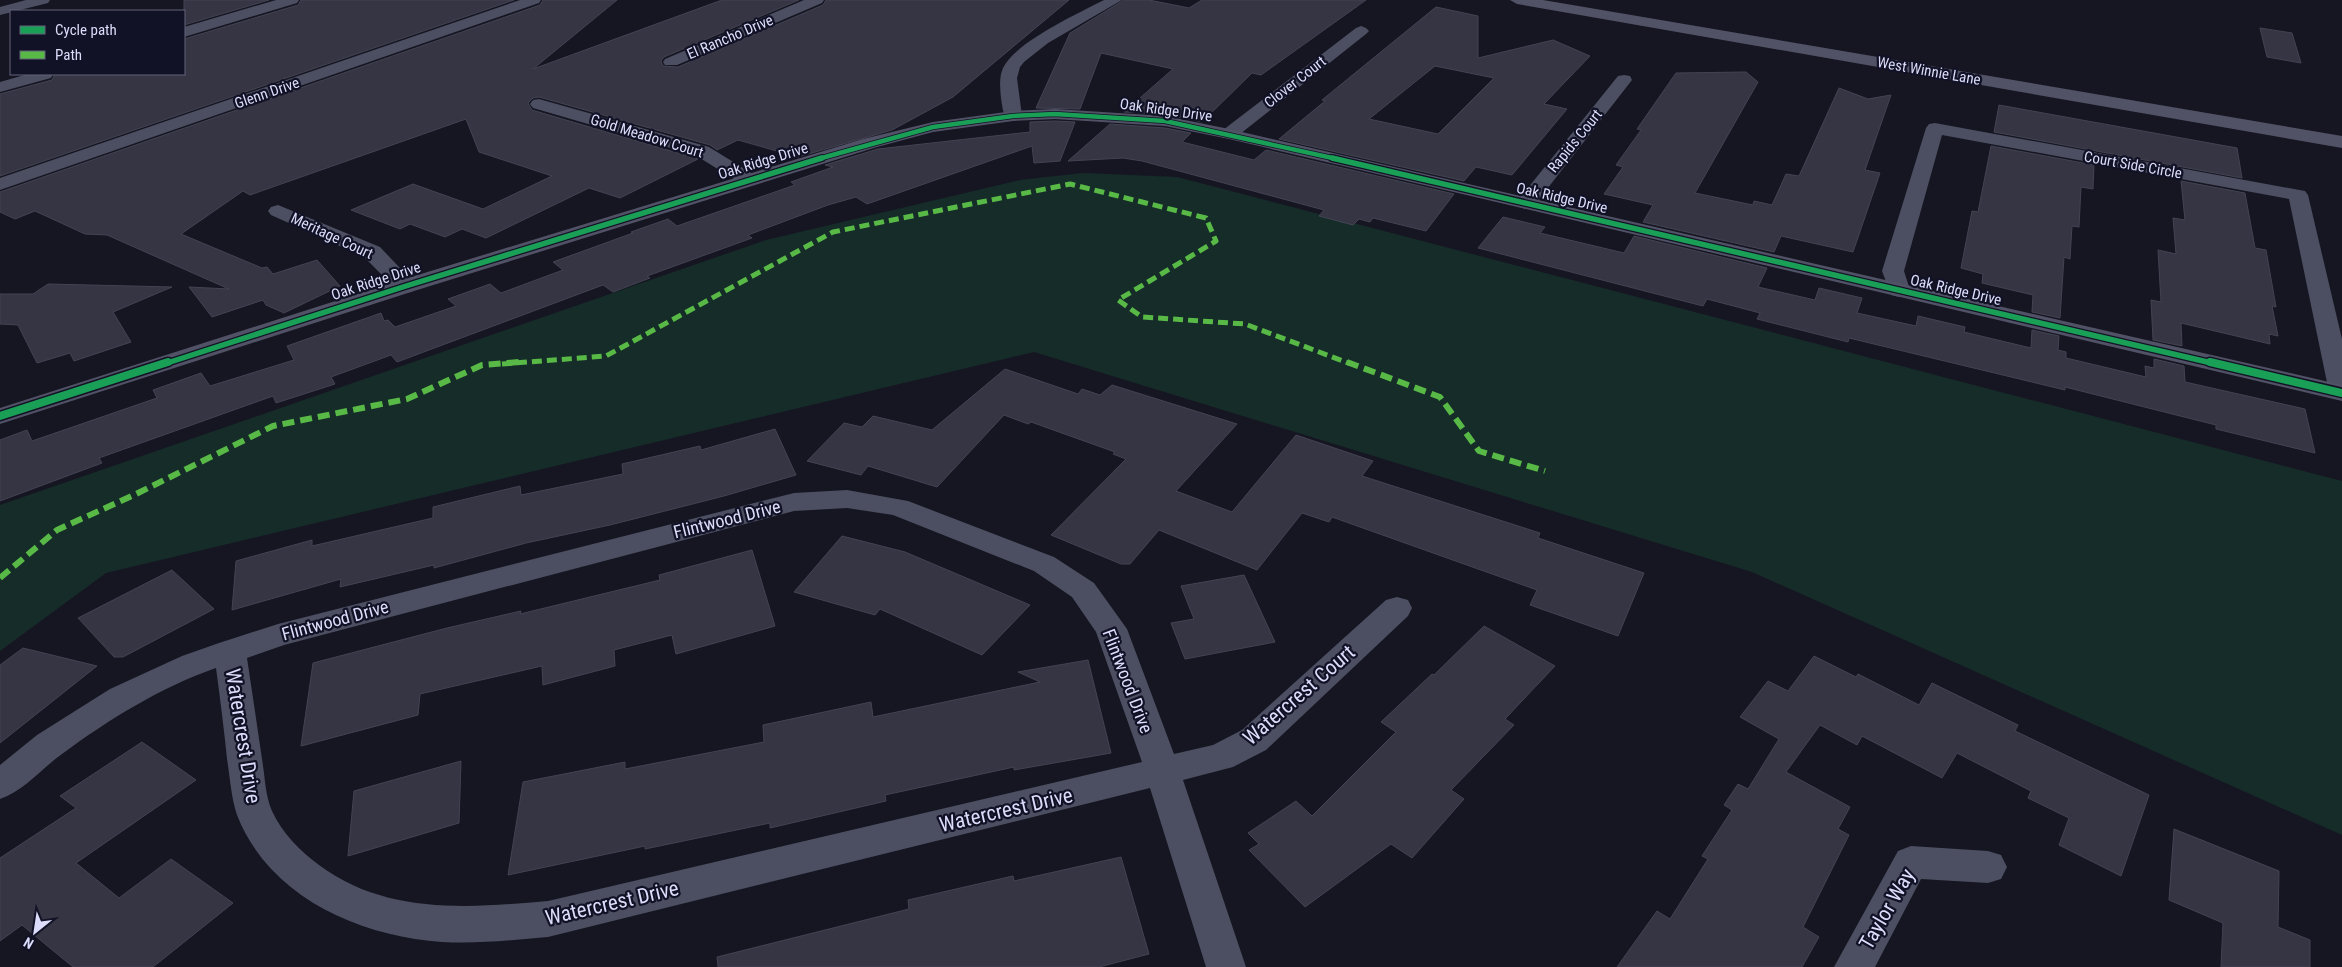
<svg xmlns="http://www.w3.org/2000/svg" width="2342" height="967" viewBox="0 0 2342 967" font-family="'Roboto Condensed',sans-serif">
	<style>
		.green { fill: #162c29 }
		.building { fill: #353543; stroke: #434354; fill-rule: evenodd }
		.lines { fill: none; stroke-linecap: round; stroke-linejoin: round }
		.street { fill: #4c4f61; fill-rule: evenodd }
		.secondary { fill: #515266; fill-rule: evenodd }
		.quiet-far1 { stroke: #58b947; stroke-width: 5; stroke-dasharray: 10 5; stroke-linecap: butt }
		.quiet { stroke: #58b947; stroke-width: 6; stroke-dasharray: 12 6; stroke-linecap: butt }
		.cycleway-far2-casing { stroke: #121226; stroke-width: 6 }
		.cycleway-far1-casing { stroke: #121226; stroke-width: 8 }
		.cycleway-casing { stroke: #121226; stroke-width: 11 }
		.cycleway-far2 { stroke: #1a9f57; stroke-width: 4.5 }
		.cycleway-far1 { stroke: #1a9f57; stroke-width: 5.5 }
		.cycleway { stroke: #1a9f57; stroke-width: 8 }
		.labels { text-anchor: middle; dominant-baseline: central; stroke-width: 4.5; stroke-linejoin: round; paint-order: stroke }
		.far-street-label { font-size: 15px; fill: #dbddfb; stroke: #121226 }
		.street-label { font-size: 18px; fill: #dbddfb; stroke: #121226 }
		.near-street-label { font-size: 21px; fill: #dbddfb; stroke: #121226 }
	</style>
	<rect width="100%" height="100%" fill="#161622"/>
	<!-- green -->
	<path class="green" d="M1083 173 1177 177 2342 481V835L1752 572 1034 352 106 573 0 651V505L766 240 1020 180Z"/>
	<!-- building -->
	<path class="building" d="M184 0H269L184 25Z
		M301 0H514L0 176V94L52 80 55 74H184V39L298 5Z
		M543 0H617L533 69 722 0H799L664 57 661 61 663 66 678 67 823 5 826 0H1069L953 97 892 130 798 157 738 140 717 150 710 145 539 97 533 98 528 103 532 110 698 159 620 198 589 188 486 238 462 229 445 237 410 224 400 229 351 210 413 184 483 209 552 176 479 152 466 119 250 195 243 191 181 234 262 268 267 267 273 274 317 260 340 286 284 313 266 305 263 300 212 317 189 287 229 289 107 235 85 234 35 211 15 219 0 212V192L540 5Z
		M1124 0H1149L1189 8 1202 0H1366L1261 75 1252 73 1202 122 1165 114 1124 112 1173 69 1101 53 1080 109 1036 108 1070 33Z
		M1436 7 1478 16V58L1553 40 1590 56 1544 104 1567 109 1512 175 1476 167 1464 181 1279 139 1325 101 1322 100ZM1435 66 1494 78 1438 134 1369 119Z
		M2260 28 2292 33 2301 63 2267 57Z
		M1746 72 1758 82 1695 193 1753 205 1754 201 1772 205 1786 174 1799 176 1839 88 1868 99 1891 95 1865 170 1880 173 1853 252 1781 236 1774 252 1643 222 1653 205 1604 194 1623 167 1616 165 1641 130 1637 129 1676 73Z
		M1999 105 2237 148 2242 178 1994 132Z
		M1055 121 1075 122 1060 161 1034 163 1032 146 867 204 856 197 828 205 748 235 752 238 647 276 650 278 613 292 603 285 397 362 391 355 331 377 335 384 276 403 273 396 99 458 102 463 0 501V440L27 430 32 441 157 398 153 390 201 373 210 386 294 360 287 346 381 313 384 321 388 320 395 327 456 306 448 299 490 284 501 293 563 270 553 262 633 233 631 232 668 219 677 226 795 185 791 182 833 167 825 165 878 149 1030 132V122Z
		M1110 124 1165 128 1191 133 1182 142 1254 160 1266 150 1454 194 1426 231 1373 218 1370 222 1359 219 1353 225 1319 216 1324 210 1142 161 1123 158 1068 161Z
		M1991 146 2094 165 2093 189 2081 187 2079 227 2072 226 2070 259 2064 257 2060 318 2032 312 2033 295 1982 283 1983 274 1961 268 1972 211 1978 212Z
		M2181 181 2245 193 2255 248 2266 250 2276 307 2272 306 2278 336 2269 334 2270 344 2181 323 2182 346 2153 340 2151 300 2161 302 2158 250 2176 254 2173 218 2185 220Z
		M1503 217 1545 227 1540 233 1624 253 1634 236 1767 268 1758 287 1815 300 1819 288 1862 298 1857 313 1916 326 1918 316 1965 327 1964 332 2031 348 2032 330 2059 336 2058 350 2066 352V358L2146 377 2145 366 2154 368V359L2184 366 2185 382 2305 409 2315 453 2216 429V425L2065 387V390L1849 338 1848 342 1757 319 1760 313 1707 299 1703 306 1478 248Z
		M48 284 172 287 113 312 131 342 74 361 70 353 37 363 18 325 0 324V294H33Z
		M1005 369 1078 394 1082 389 1100 395 1112 385 1237 424 1176 491 1232 512 1296 435 1373 461 1362 476 1540 533 1538 538 1644 573 1618 636 1530 605 1537 590 1332 517 1329 522 1302 513 1257 570 1159 530 1130 564H1121L1051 535 1126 459 1113 454 1115 452 1031 422 1028 424 1004 415 937 487 868 466 861 475 807 461 844 423 862 427 873 416 932 430Z
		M775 429 796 475 724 496 610 525 526 543 434 568V565L340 587 341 579 232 610 236 561 312 540V546L433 518V507L520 486 521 495 623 474 622 464 700 446 701 450Z
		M842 536 905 552 1030 605 982 655 880 609 875 615 794 592Z
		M752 550 775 626 676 654 672 635 614 650 615 666 543 685 542 666 420 694 418 715 301 746 313 663 447 628 521 611 520 614 660 580 659 575Z
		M172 570 214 609 123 657H114L78 618Z
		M1244 575 1275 642 1185 659 1171 623 1194 619 1181 586Z
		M1484 626 1555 666 1505 719 1514 725 1451 790 1464 799 1412 858 1391 844 1305 907 1249 850 1259 844 1248 833 1296 801 1312 816 1396 732 1381 722 1432 674 1434 675Z
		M23 648 97 666 0 743V665Z
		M1814 656 1856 677 1858 674 1919 705 1932 683 2018 725 2015 731 2149 795 2121 876 2059 845 2069 818 2028 798 2031 791 1957 753 1942 778 1862 736 1857 745 1820 725 1786 772 1850 807 1838 829 1849 835 1803 927 1819 937 1802 967H1617L1657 911 1670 919 1708 859 1702 856 1732 810 1724 805 1738 784 1748 789 1779 739 1740 717 1768 681 1788 691Z
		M1088 660 1111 753 1014 770V767L885 795 886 801 770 828V823L645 849V846L508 875 523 782 625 762V769L764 742 763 725 871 702 873 717 1040 682 1018 672Z
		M142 742 196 780 76 863 119 898 171 859 233 903 153 967H73L22 925 0 941V858L76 808 60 796Z
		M461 761 459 823 348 856 354 791Z
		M2174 829 2279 871 2278 927 2310 940V967H2221L2223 923 2169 900Z
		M1121 857 1149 954 1099 967H718L717 957 909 909 908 900 1013 876 1014 881Z"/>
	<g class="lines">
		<!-- street -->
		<path class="street" d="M26 0H50L48 3 0 15V7Z
			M276 0H299L297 3 184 37V27Z
			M520 0H541L539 3 0 190V178Z
			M804 0H824L822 3 677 65H665L663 62 665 59Z
			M1104 0H1122L1048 43 1024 62 1020 67 1017 78 1022 116 1019 120H1007C1003 114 1002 105 1001 98 1000 88 999 77 1003 68 1015 42 1079 13 1104 0Z
			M1361 26 1366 28 1369 31 1366 34 1235 138H1223L1220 134 1223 130 1356 28Z
			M28 74H53L51 78 0 92V82Z
			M1624 75 1630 76 1632 80 1533 207 1526 209 1519 207 1516 203 1519 199 1618 76Z
			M539 99 709 147 756 176 759 180 756 184 749 186 742 184 695 155 533 108 530 104 533 100Z
			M1935 123 2305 191 2308 195 2342 339V400L2333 397 2329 392 2289 199 1942 135 1904 271 1910 290 1907 295 1899 297 1891 295 1882 271 1926 128 1929 124Z
			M278 205 380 247 417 286 414 291 406 293 398 291 364 257 271 215 268 211 271 207Z
			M847 490 908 501 1054 557 1094 583 1127 629 1174 754 1213 745 1242 730 1386 600 1397 597 1408 600 1412 608 1408 616 1266 750 1233 767 1183 780 1246 967H1206L1150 788 548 937C513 940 478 944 442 942 359 936 269 897 237 815 231 797 230 777 227 759 224 729 220 698 216 668 161 687 108 720 62 754 41 769 24 791 0 799V765L37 735 110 689 182 656 219 643 278 624 794 493ZM847 508 893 515 1034 571 1072 597 1096 632 1142 762 548 901C469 908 386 915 319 865 300 851 282 833 272 811 265 795 265 776 262 759 257 725 252 691 247 658L284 645 794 511Z
			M1911 846 1988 851 2001 855 2007 867 2001 879 1988 883 1921 879 1875 967H1834L1898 851Z"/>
		<!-- secondary -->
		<path class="secondary" d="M1510 0H1543L2342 136V148L1517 4Z
			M1055 109 1165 116 1229 129 2342 385V401L1229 139 1165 126 1055 119 1013 121 933 132 877 147 414 291 0 424V408L398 281 863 139 933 122 1013 111Z"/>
		<!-- quiet-far1 -->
		<path class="quiet-far1" d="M502 364 606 356 833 232 1070 184 1206 218 1216 241 1118 300 1142 317 1245 324 1351 364"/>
		<!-- quiet -->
		<path class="quiet" d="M1347 362 1440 397 1479 451 1545 471
			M0 578 57 530 136 494 273 426 407 399 482 365 519 362"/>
		<defs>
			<path id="cycleway-far2" d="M818 159 933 127 1013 116 1055 114 1165 121 1337 159"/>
			<path id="cycleway-far1" d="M1332 158 2216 364
				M164 364 406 286 822 158"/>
			<path id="cycleway" d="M2210 362 2342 393
				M0 416 168 362"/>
		</defs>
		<!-- cycleway-far2 casing -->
		<use href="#cycleway-far2" class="cycleway-far2-casing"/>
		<!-- cycleway-far1 casing -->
		<use href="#cycleway-far1" class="cycleway-far1-casing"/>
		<!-- cycleway casing -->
		<use href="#cycleway" class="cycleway-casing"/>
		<!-- cycleway-far2 -->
		<use href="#cycleway-far2" class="cycleway-far2"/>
		<!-- cycleway-far1 -->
		<use href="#cycleway-far1" class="cycleway-far1"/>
		<!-- cycleway -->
		<use href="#cycleway" class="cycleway"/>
	</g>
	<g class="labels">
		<!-- far-street labels -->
		<g class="far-street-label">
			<text transform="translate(730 37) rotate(-23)">El Rancho Drive</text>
			<text transform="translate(1929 71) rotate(10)">West Winnie Lane</text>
			<text transform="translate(1295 82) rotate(-38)">Clover Court</text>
			<text transform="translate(267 93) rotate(-19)">Glenn Drive</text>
			<text transform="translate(1166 110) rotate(8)">Oak Ridge Drive</text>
			<text transform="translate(647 136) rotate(17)">Gold Meadow Court</text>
			<text transform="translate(1575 141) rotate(-51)">Rapids Court</text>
			<text transform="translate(763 161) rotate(-17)">Oak Ridge Drive</text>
			<text transform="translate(2133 165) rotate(10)">Court Side Circle</text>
			<text transform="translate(1562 198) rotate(13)">Oak Ridge Drive</text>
			<text transform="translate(332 236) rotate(25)">Meritage Court</text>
			<text transform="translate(376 281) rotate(-18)">Oak Ridge Drive</text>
			<text transform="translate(1956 290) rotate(13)">Oak Ridge Drive</text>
		</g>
		<!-- street labels -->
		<g class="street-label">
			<text transform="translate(727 519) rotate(-14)">Flintwood Drive</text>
			<text transform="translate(335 620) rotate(-15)">Flintwood Drive</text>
			<text transform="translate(1128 681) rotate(69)">Flintwood Drive</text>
		</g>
		<!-- near-street labels -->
		<g class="near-street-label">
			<text transform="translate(1299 695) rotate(-41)">Watercrest Court</text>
			<text transform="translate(243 736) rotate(81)">Watercrest Drive</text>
			<text transform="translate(1006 810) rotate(-13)">Watercrest Drive</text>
			<text transform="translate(612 903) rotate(-13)">Watercrest Drive</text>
			<text transform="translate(1887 909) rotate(-60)">Taylor Way</text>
		</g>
	</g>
	<!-- legend -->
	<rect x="10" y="10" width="175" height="65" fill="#121226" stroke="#62637b"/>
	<rect x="20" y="26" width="25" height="8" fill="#1a9f57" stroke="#62637b"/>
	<text x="55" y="35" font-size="15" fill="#dbddfb">Cycle path</text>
	<rect x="20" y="51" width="25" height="8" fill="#58b947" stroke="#62637b"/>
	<text x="55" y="60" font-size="15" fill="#dbddfb">Path</text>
	<!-- north arrow -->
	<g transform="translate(35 932) rotate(210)" stroke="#121226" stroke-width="4" paint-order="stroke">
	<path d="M0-4L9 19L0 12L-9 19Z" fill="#dbddfb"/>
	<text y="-8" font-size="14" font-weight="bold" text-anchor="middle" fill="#dbddfb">N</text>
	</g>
</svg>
